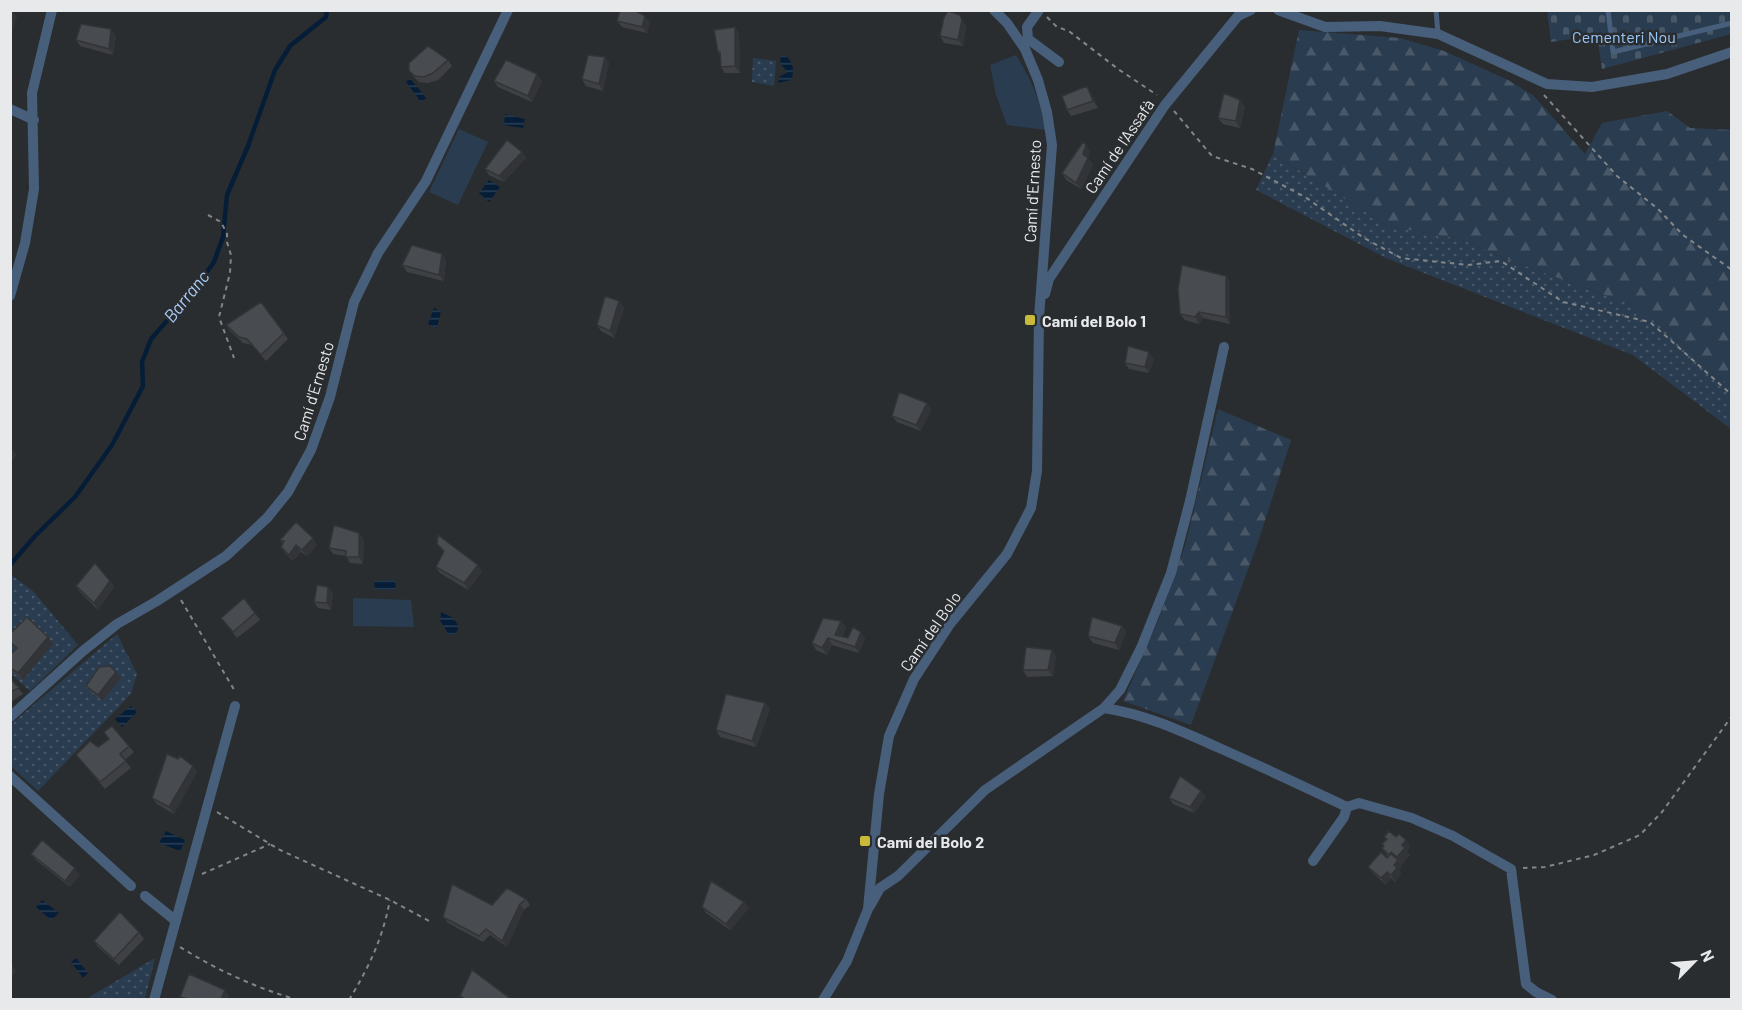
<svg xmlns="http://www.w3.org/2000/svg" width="1742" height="1010" viewBox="0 0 1742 1010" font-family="Barlow,sans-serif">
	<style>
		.grass { fill: url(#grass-dots) }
		.forest { fill: url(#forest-firs) }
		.cemetery { fill: url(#cemetery-stones) }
		.pitch { fill: #2a3c50 }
		.water { fill: url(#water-rules) }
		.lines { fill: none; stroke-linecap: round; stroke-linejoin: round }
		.stream { stroke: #061d37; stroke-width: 4.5 }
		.path { stroke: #838688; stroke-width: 2; stroke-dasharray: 4.5 4.5; stroke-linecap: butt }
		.lane { stroke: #485f7b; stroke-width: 5 }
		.street { stroke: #485f7b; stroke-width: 10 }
		.wall { fill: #3e4044 }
		.shaded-wall { fill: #323437 }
		.building { fill: #484b4f; stroke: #323437; stroke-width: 1.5 }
		.poi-dot { fill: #c9ba3a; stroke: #2a2d30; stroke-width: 2 }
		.labels { text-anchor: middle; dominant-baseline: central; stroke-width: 5; stroke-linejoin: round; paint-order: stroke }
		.park-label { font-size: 16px; fill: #9bc8fb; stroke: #2a2d30 }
		.street-label { font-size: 16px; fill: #e7e9eb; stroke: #2a2d30 }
		.poi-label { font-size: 16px; font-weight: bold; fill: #e7e9eb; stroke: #2a2d30; text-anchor: start }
		.water-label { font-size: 18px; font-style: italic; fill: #a8cbf4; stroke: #2a2d30 }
	</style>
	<defs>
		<pattern id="grass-dots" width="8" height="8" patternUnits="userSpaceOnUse" patternTransform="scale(1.5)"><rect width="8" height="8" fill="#2a3c50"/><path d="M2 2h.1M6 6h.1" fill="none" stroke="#495869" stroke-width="1.8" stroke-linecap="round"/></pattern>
		<pattern id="forest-firs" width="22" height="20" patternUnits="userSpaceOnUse" patternTransform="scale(1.5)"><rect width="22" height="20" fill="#2a3c50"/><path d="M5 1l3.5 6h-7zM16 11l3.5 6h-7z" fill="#495869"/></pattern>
		<pattern id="cemetery-stones" width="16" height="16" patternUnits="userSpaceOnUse" patternTransform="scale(1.5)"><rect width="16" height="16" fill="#2a3c50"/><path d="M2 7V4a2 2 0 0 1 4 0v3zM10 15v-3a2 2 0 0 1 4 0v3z" fill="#495869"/></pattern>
		<pattern id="water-rules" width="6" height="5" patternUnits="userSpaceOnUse" patternTransform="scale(1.5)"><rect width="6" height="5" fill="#061d37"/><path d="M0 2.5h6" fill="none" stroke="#2a3e54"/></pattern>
	</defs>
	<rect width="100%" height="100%" fill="#2a2d30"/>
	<!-- grass -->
	<path class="grass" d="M753 58 776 61 774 86 752 82Z
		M1273 154 1388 226 1461 239 1502 257 1629 304 1672 333 1710 370 1731 386V429L1633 355 1386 258 1256 190Z
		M11 575 33 591 78 645 30 691 11 674Z
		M117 634 137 674 131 694 38 791 11 766 10 725Z
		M155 958 145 999H86Z"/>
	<!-- forest -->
	<path class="forest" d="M1299 30 1400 38 1444 51 1508 80 1534 96 1585 154 1602 123 1667 111 1690 128 1731 130V386L1710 370 1672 333 1629 304 1502 257 1461 239 1388 226 1273 154Z
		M1218 409 1291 440 1258 542 1191 725 1123 701 1158 621 1185 546Z"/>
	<!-- cemetery -->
	<path class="cemetery" d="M1547 11H1731V34L1602 69 1597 35 1551 42Z"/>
	<!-- pitch -->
	<path class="pitch" d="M1016 55C1032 81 1040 100 1047 130L1007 125 996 95 990 65Z
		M459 129 488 142 458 205 429 192Z
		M353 598 411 600 414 627 353 626Z"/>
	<!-- water -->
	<path class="water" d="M785 55C793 62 795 70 791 80L778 83 780 76 787 73C785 65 778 68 781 56Z
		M410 78 426 98 421 102 406 82Z
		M505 114 525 119 523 128 504 125Z
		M489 180 500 187 489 202 479 193Z
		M434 308 441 311 437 328 428 324Z
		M395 580 396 590H375L374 581Z
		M441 612 452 617 459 626 455 635H449L440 620Z
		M131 706 137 712 122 727 115 719Z
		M166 831 185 840 180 851 159 843Z
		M42 900 59 913 51 920 36 907Z
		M76 958 88 973 83 978 71 962Z"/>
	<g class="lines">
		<!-- stream -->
		<path class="stream" d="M10 565 35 536 75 497 112 445 143 386 142 362 151 339 194 290 214 262 223 237 227 195 248 146 275 70 290 46 326 17 327 10"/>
		<!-- path -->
		<path class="path" d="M1047 17 1056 26 1070 32 1118 69 1157 95
			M1544 95 1617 176 1658 209 1683 235 1732 270
			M1174 111 1212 156 1252 169 1305 197 1364 238 1401 258 1468 265 1501 261 1563 302 1650 322 1732 395
			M208 215 221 222 227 234V242L231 255 230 273 219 317 234 358
			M181 600 236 693
			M217 812 280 850 390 900 431 922
			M1523 868 1545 867 1594 855 1640 835 1662 812 1732 716
			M202 874 270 844
			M180 947C217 970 256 988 298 1000
			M349 1000C370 965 382 940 390 900"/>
		<!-- lane -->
		<path class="lane" d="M1436 10 1438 34
			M1608 10 1613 52 1732 23"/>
		<!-- street -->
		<path class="street" d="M1039 10 1027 27 1028 39 1059 62
			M1278 10 1325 27 1380 26 1438 34 1547 84 1592 87 1667 74 1732 52
			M10 109 34 120
			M1045 294 1049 279 1165 105 1238 16 1251 10
			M10 296 25 243 34 189 32 93 52 10
			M1104 708C1144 714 1179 730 1217 747 1260 766 1303 786 1347 807L1344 817 1313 861
			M10 717 83 651 117 624 157 601 226 556 267 518 288 492 311 450 330 397 354 302 378 253 426 181 508 10
			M10 776 131 886
			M1347 807 1359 803 1412 818 1453 836 1511 869 1526 984 1536 992 1552 1000
			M145 896 176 921
			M870 906 880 888 898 876 985 790 1104 708 1120 690 1141 648 1171 573 1190 501 1224 347
			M154 1000 235 706
			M823 1000 847 961 868 909 879 794 889 736 914 679 950 624 1007 554 1031 508 1037 471 1039 317 1052 145 1047 112 1038 80 1025 49 1007 23 994 10"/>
	</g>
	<!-- wall -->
	<path class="wall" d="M960 15 966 27 963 46 944 43 940 36Z
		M617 21 650 22 647 33 622 27Z
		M735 27 739 34 740 73H725L721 67 720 56 718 52Z
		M116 36 113 55 80 46 76 40Z
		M605 57 609 63 603 91 586 86 582 79Z
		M448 60 452 66 438 80 428 83 419 82 414 77 409 71Z
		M494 81H542L532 102 498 87Z
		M1091 93 1098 108 1071 116 1067 110Z
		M1240 100 1245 107 1240 128 1223 124 1218 118Z
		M1090 151 1088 158 1093 165 1081 189 1066 180 1062 173Z
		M522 152 526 158 504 182 489 175 485 169Z
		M446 260 444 281 407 272 402 265Z
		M1226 276 1230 282V324L1203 318 1199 324 1185 320 1180 314Z
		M619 301 624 308 614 338 601 331 597 325Z
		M261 302 288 339 266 361 252 345 243 343 230 331 226 325Z
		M1154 359 1149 373 1129 369 1125 363Z
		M927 403 931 409 921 431 897 422 892 416Z
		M359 533 364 540 363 564 350 563 346 556 333 554 329 548Z
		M280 540 317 545 307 556 301 552 293 561 285 553 281 547 283 544Z
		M437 544 482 571 468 590 440 573 436 567 444 552Z
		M110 581 114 587 98 610 80 592 76 586Z
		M333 593 331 610 318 608 314 602Z
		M244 598 260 620 237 638 221 618Z
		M841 621 846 628 842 637 848 638H865L859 653 832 645 827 655 816 650 812 643Z
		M1122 626 1126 632 1119 650 1093 643 1088 636Z
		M10 634 48 637 53 644 23 680 10 671V655L16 649 10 643Z
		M1056 656 1053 676 1027 677 1023 670Z
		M116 672 121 678 102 701 91 692 86 686Z
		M10 678 23 694 15 699 10 703Z
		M765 703 770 709 756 747 720 737 716 730Z
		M129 746 134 752 125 760 131 768 105 789 76 755 98 747Z
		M197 772 174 814 157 804 152 798Z
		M1201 791 1206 797 1194 813 1173 804 1169 798Z
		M1384 837H1396L1406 840 1410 847 1407 851 1410 855 1402 864 1398 861 1402 866 1399 870 1401 874 1395 882 1391 878 1386 885 1373 873 1368 867 1388 857 1382 848 1384 846 1386 839Z
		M31 854 80 875 70 887 36 860Z
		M526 899 530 905 524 910 507 947 490 935 483 942 448 923 443 917 492 905Z
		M744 902 749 908 730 930 706 913 702 907Z
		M139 932 144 939 119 965 98 947 94 941Z"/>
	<!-- shaded-wall -->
	<path class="shaded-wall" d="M13 10 17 17 10 40V18Z
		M960 15 966 27 963 46 958 40Z
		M645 16 650 22 647 33 642 27Z
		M735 27 739 34 740 73 735 66Z
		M111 29 116 36 113 55 109 49Z
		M605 57 609 63 603 91 599 84Z
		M537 74 542 81 532 102 528 96Z
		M1087 86 1091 93 1098 108 1093 101Z
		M1240 100 1245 107 1240 128 1236 121Z
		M1086 145 1090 151 1088 160 1083 154Z
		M522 152 526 158 504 182 499 176Z
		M1088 158 1093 165 1081 189 1076 183Z
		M442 254 446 260 444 281 439 275Z
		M1226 276 1230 282V324L1226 317Z
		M619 301 624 308 614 338 610 331Z
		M1199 312 1203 318 1199 324 1195 317Z
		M1149 352 1154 359 1149 373 1145 367Z
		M927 403 931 409 921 431 916 425Z
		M12 449 17 455 10 464V451Z
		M359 533 364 540 363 564 359 557Z
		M313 538 317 545 307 556 302 550Z
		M296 545 301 552 293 561 289 555Z
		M478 565 482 571 468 590 464 583Z
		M110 581 114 587 98 610 94 603Z
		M328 587 333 593 331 610 327 603Z
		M841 621 846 628 840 641 835 635Z
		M1122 626 1126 632 1119 650 1115 643Z
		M861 632 865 638 859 653 855 647Z
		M48 637 53 644 23 680 18 673Z
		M828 638 832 645 827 655 822 648Z
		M1052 650 1056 656 1053 676 1048 670Z
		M116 672 121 678 102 701 98 695Z
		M765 703 770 709 756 747 752 741Z
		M193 766 197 772 174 814 169 807Z
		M1201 791 1206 797 1194 813 1190 807Z
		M1406 840 1410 847 1407 851 1410 855 1402 864 1397 857 1402 845Z
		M1398 860 1402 866 1399 870 1401 874 1395 882 1391 875 1394 865Z
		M75 868 80 875 70 887 65 881Z
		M1387 872 1391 878 1386 885 1381 878Z
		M744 902 749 908 730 930 726 924Z
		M520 904 524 910 507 947 502 941Z
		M12 964 16 971 10 980V966Z
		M225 990 229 996 228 999H221Z"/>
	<!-- building -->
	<path class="building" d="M620 10H634L645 16 642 27 617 21Z
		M948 11 960 15 962 20 958 40 940 36 944 17Z
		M81 24 111 29 109 49 76 40Z
		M735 27V66L721 67 720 52H718L714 30Z
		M428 46 448 60 433 73 424 77 415 76 409 71V63Z
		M588 55 605 57 599 84 582 79Z
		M506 60 537 74 528 96 494 81Z
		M1087 86 1093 101 1067 110 1062 96Z
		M1224 93 1240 100 1236 121 1218 118Z
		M507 140 522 152 499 176 485 169Z
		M1083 142 1086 145 1083 154 1088 158 1076 183 1062 173Z
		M412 245 442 254 439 275 402 265Z
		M1182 265 1226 276V317L1199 312 1195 317 1180 314 1178 289Z
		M605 296 619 301 610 331 597 325Z
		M261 302 284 333 261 355 247 339 239 337 226 325Z
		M1128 346 1149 352 1145 367 1125 363Z
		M899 392 927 403 916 425 892 416Z
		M296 522 313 538 302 550 296 545 289 555 281 547 284 541 280 540Z
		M334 525 359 533V557H346V551L329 548Z
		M438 535 478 565 464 583 436 567 444 551 437 544Z
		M95 563 110 581 94 603 76 586Z
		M317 585 328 587 327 603 314 602Z
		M244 598 255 613 233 632 221 618Z
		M27 617 48 637 18 673 10 668V655L17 648 10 642V634Z
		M1092 617 1122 626 1115 643 1088 636Z
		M823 618 841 621 835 635 848 638 853 627 861 632 855 647 828 638 822 648 812 643Z
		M1026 647 1052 650 1048 670H1023Z
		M110 666 116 672 98 695 86 686 99 667Z
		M10 678 19 688 10 692Z
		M726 694 765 703 752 741 716 730Z
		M112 726 129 746 120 754 126 761 100 782 76 755 90 741 98 747 109 739 104 732Z
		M167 754 178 759 180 756 193 766 169 807 152 798Z
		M1180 776 1201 791 1190 807 1169 798Z
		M1389 831 1396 837 1399 834 1406 840 1402 845 1405 848 1397 857 1391 852 1389 855 1382 848 1384 846 1382 844 1387 839 1384 837Z
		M42 840 75 868 65 881 31 854Z
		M1381 852 1387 858 1391 854 1398 860 1394 865 1397 868 1391 875 1387 872 1381 878 1368 867Z
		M711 881 744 902 726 924 702 907Z
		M452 884 492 905 507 888 526 899 520 904 502 941 486 929 479 936 443 917Z
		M120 912 139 932 114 959 94 941Z
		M472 970 511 999H465L460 996Z
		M189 974 225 990 221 999H189L180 997Z"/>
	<!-- markers -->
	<g class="poi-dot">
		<rect x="1024" y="314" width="12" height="12" rx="3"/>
		<rect x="859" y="835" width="12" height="12" rx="3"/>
	</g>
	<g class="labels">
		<!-- park labels -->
		<g class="park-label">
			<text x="1624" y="36">Cementeri Nou</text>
		</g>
		<!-- street labels -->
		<g class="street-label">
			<text transform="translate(1119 146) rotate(-56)">Camí de l'Assafà</text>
			<text transform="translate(1032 191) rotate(-87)">Camí d'Ernesto</text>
			<text transform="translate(313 391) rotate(-73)">Camí d'Ernesto</text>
			<text transform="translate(930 631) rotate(-55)">Camí del Bolo</text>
		</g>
		<!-- poi labels -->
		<g class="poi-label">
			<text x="1042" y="320">Camí del Bolo 1</text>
			<text x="877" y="841">Camí del Bolo 2</text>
		</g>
		<!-- water labels -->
		<g class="water-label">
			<text transform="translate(186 296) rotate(-51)">Barranc</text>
		</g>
	</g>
	<!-- border -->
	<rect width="1742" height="1010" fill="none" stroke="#e7e9eb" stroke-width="24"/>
	<!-- north arrow -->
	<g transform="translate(1694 962) rotate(65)" stroke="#2a2d30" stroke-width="4.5" paint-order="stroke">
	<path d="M0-4.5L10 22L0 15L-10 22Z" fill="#e7e9eb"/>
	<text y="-9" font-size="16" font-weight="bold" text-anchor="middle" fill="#e7e9eb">N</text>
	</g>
</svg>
